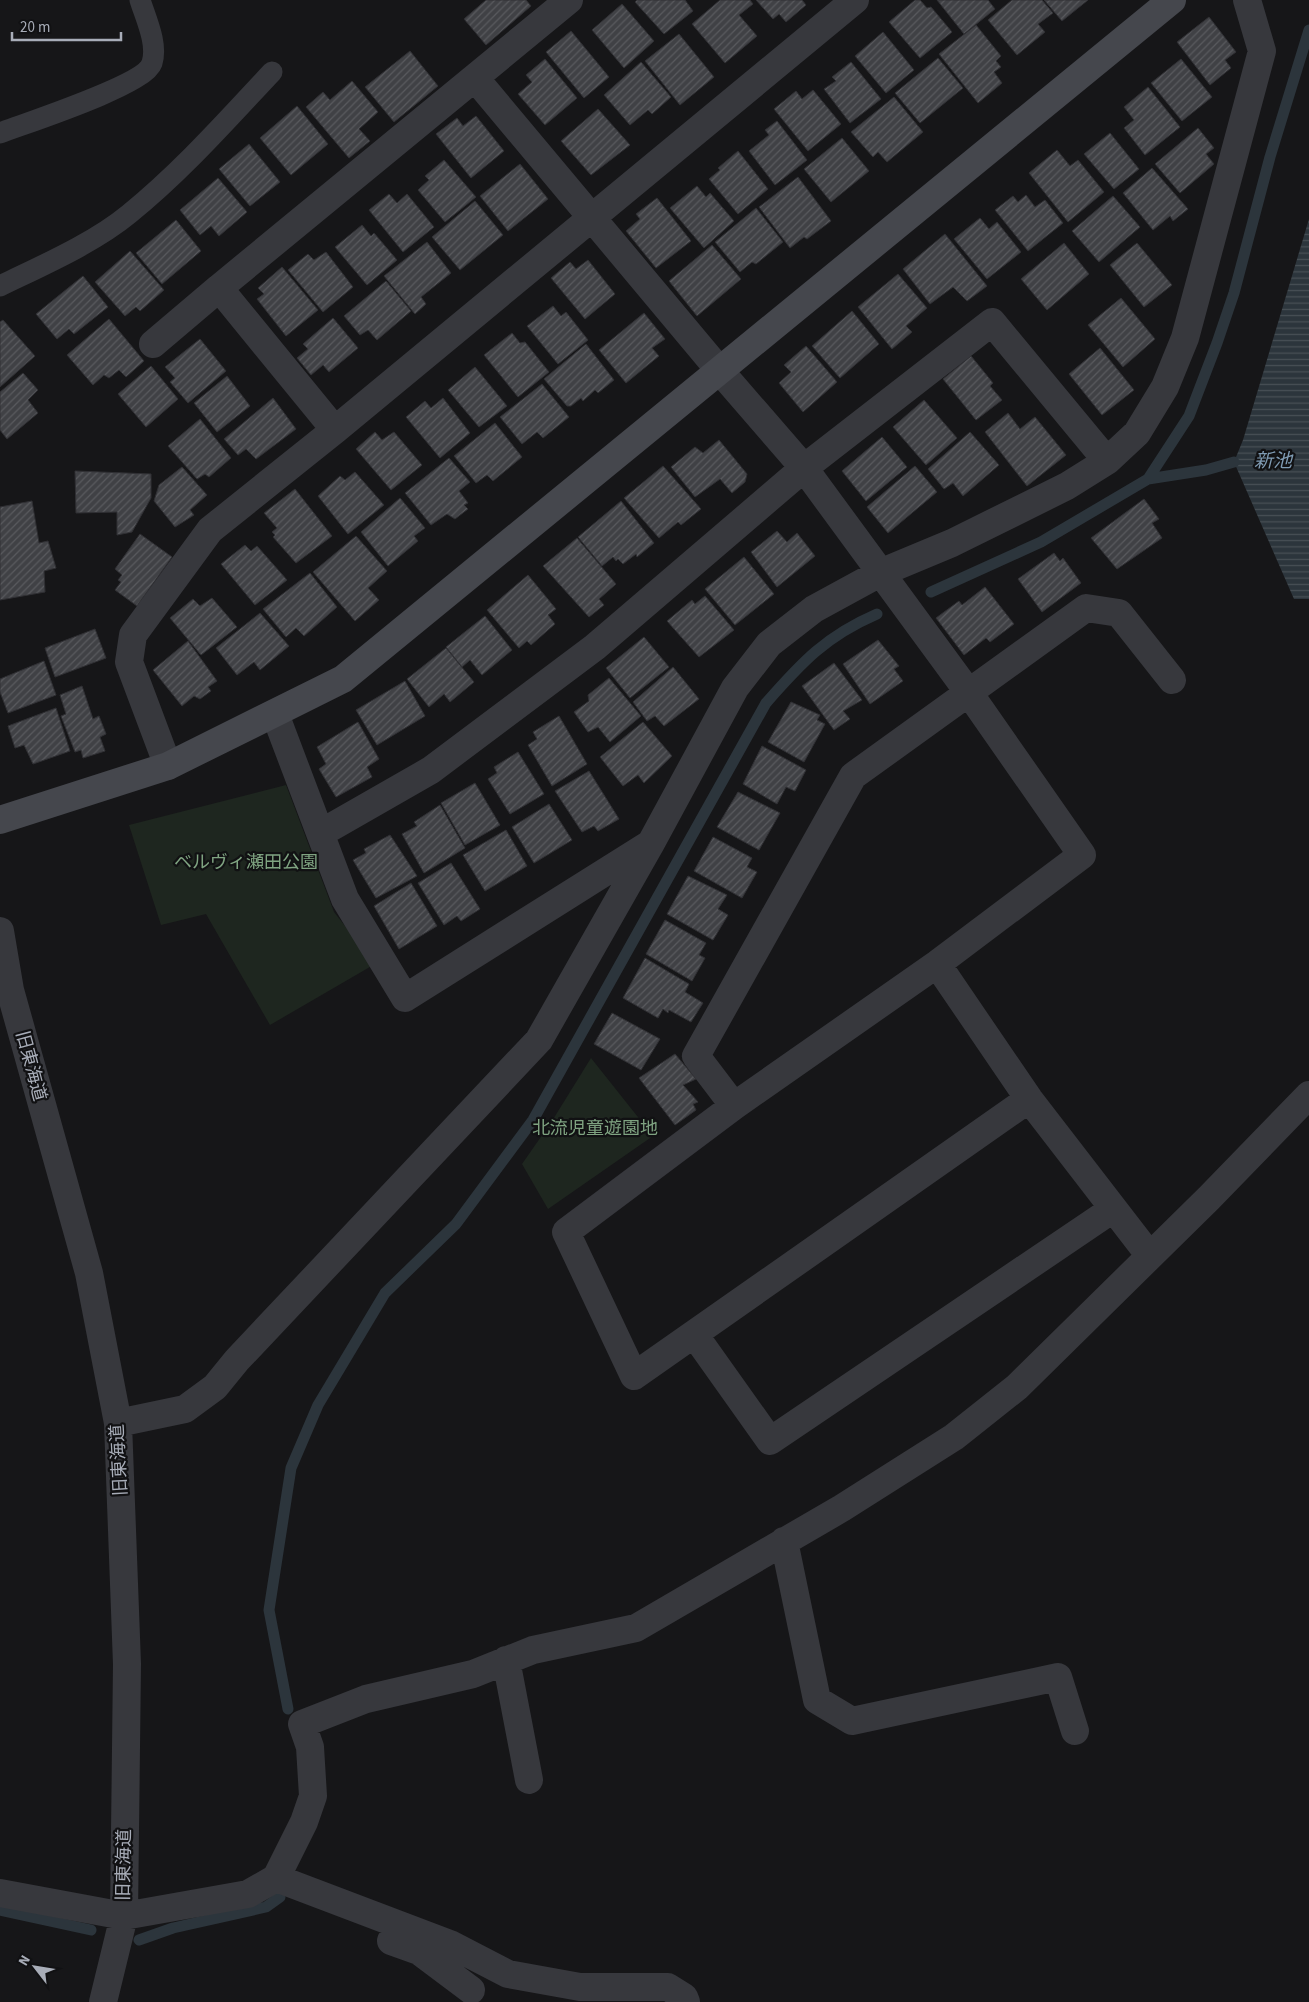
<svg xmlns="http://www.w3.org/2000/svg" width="1309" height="2002" viewBox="0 0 1309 2002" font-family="'Source Sans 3','Noto Sans JP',sans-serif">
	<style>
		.park { fill: #1e261f }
		.water { fill: url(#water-rules) }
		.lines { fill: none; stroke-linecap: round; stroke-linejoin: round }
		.stream { stroke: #2c353c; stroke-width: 11 }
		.building { fill: url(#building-hatch); stroke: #303034 }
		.lane { stroke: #37383d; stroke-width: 21 }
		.street { stroke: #37383d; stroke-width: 28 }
		.secondary { stroke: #45474d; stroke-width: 28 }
		.labels { text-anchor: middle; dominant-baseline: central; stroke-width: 4.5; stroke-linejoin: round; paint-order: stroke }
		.park-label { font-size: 18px; fill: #7fa381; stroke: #111113 }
		.street-label { font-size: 18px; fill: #a8adb8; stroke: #111113 }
		.water-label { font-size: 19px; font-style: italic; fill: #7f9bb3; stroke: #111113 }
	</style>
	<defs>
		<pattern id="water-rules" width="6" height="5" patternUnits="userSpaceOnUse" patternTransform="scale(1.25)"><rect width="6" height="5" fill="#2c353c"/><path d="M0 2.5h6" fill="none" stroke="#485056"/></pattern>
		<pattern id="building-hatch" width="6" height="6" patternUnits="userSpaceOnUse" patternTransform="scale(1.25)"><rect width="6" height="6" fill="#404145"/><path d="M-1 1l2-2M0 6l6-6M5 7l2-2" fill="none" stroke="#595a5e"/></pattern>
	</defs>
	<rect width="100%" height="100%" fill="#161618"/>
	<!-- park -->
	<path class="park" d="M286 785 334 912 375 964 270 1025 206 914 161 925 129 825Z
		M591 1058 653 1136 548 1209 522 1164 552 1121Z"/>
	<!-- water -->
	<path class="water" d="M1309 219V599H1294L1234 462 1243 440Z"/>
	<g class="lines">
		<!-- stream -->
		<path class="stream" d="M1148 479 1189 416 1217 343 1234 293 1270 157 1309 30
			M931 592 1041 542 1148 479 1206 470 1234 462
			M288 1709 269 1610 291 1468 318 1405 385 1293 456 1224 533 1120 766 703C802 662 826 636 877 614
			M0 1910 91 1930
			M139 1940 173 1928 266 1907 280 1897"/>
	</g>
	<!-- building -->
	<path class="building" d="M486 0H526L531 6 486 45 464 19Z
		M637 0H685L693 11 664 34 635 2Z
		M720 0H750L753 4 739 15 757 36 725 63 692 24Z
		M756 0H802L806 5 786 22 779 14 773 19Z
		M915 0H920L927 8 931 7 952 32 920 58 889 22Z
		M937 0H988L995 9 964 34Z
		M1012 0H1042L1053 13 1038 24 1045 32 1017 55 988 20Z
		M1044 0H1088L1062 21Z
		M622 4 654 41 624 68 592 30Z
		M1209 17 1236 52 1225 60 1231 68 1210 85 1177 42Z
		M976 25 1001 56 996 61 1001 67 994 72 1002 83 978 103 939 54Z
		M571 31 609 77 584 98 546 52Z
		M883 32 914 70 886 93 855 56Z
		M679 34 714 77 680 105 645 61Z
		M410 51 438 86 394 122 365 87Z
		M938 58 963 88 920 123 895 93Z
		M545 59 577 98 545 125 518 94 532 82 526 75Z
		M1181 59 1212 97 1182 121 1151 83Z
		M641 62 671 97 652 114 648 110 630 125 604 95Z
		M851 62 881 99 850 123 824 89 836 81 832 77Z
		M352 81 378 112 359 129 370 141 349 158 306 107 323 92 330 100Z
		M1148 87 1180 127 1145 155 1124 128 1134 120 1124 107Z
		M813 90 841 124 808 151 774 109 796 91 802 99Z
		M894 97 923 132 887 162 878 152 873 157 851 132Z
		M297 106 328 144 291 175 260 138Z
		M598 109 630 145 591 175 561 141Z
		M476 116 504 151 471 178 436 134 457 118 463 126Z
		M777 121 807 160 775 185 749 151 769 135 765 130Z
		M1198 128 1214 148 1206 154 1214 164 1180 193 1155 164Z
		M1110 133 1139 169 1114 189 1084 154Z
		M842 138 869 171 831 202 804 169Z
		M249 144 280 182 250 206 219 169Z
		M1057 150 1070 166 1078 160 1104 192 1068 222 1029 173Z
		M738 151 768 189 738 214 709 179 720 170 718 168Z
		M444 160 476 197 445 222 418 190 429 180 425 176Z
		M520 164 548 199 508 231 480 196Z
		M1152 168 1188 209 1173 221 1170 216 1153 230 1123 193Z
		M798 177 831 221 807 239 804 237 790 248 759 207Z
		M218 178 247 212 219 236 211 226 200 235 180 210Z
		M697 186 706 197 710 193 734 221 704 248 670 208Z
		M389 194 397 203 407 194 434 227 403 252 369 210Z
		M1026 195 1035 207 1045 200 1063 223 1028 251 995 210 1013 196 1018 202Z
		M1113 196 1140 227 1099 262 1072 231Z
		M657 198 691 241 656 268 626 231 640 219 636 214Z
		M475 201 503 235 460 270 432 237Z
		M756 208 783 242 756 264 752 262 740 272 715 242Z
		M980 218 989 229 997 222 1021 252 987 279 954 239Z
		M176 220 201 251 162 284 136 253Z
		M362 225 371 236 374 233 397 260 367 285 335 247Z
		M945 234 987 286 967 301 953 287 930 304 903 269Z
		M427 242 451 273 421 297 426 304 415 314 384 276Z
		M1064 243 1089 274 1047 310 1021 279Z
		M1137 243 1172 285 1144 307 1110 265Z
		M712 245 741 279 697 316 669 281Z
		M130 251 164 290 140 311 136 307 125 316 95 282Z
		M326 252 353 287 323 312 288 270 308 254 314 260Z
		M588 260 615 294 585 319 551 278 570 262 576 269Z
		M282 267 318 310 286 336 257 299 264 294 258 288Z
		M898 274 927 308 906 326 912 332 892 349 858 307Z
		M83 276 108 307 74 334 69 329 57 339 36 314Z
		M386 281 411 311 377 340 368 330 360 335 344 316Z
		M1121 298 1155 339 1123 367 1088 325Z
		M553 306 561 316 566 312 588 340 558 364 527 326Z
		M852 311 879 344 840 378 812 346Z
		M644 313 665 339 652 348 659 356 626 383 599 350Z
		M333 318 358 348 329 372 323 365 311 375 297 358 308 349 303 344Z
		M109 319 144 361 126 377 119 370 109 378 104 375 93 385 67 355Z
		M3 320 35 356 0 387V322Z
		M512 333 520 343 525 342 549 372 518 397 484 355Z
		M200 339 226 371 188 403 170 382 175 378 165 367Z
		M586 344 614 380 598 393 595 390 583 401 581 398 571 406H567L544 379Z
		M806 346 837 382 803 412 779 383 791 372 784 365Z
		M1100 348 1134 390 1102 415 1069 374Z
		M971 356 993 383 990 386 1002 400 976 420 943 379Z
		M151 366 178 399 146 427 118 394Z
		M475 367 507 406 479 427 448 390Z
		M23 373 38 390 28 400 38 413 7 439 0 430V392Z
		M227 376 250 406 217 432 194 403Z
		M542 384 569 417 543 438 537 432 522 444 500 417Z
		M273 398 296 429 256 459 246 449 238 455 224 439Z
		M443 398 470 433 440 458 406 417 425 401 431 408Z
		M924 400 957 438 926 465 893 427Z
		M1008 413 1020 429 1035 417 1066 455 1027 486 985 432Z
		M200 419 231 458 209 477 205 474 197 479 168 446Z
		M495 423 522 457 493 481 487 475 476 483 454 456Z
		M375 432 382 440 394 432 422 465 391 490 356 449Z
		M970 432 999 465 963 496 953 483 944 489 928 469Z
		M882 437 907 467 866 501 842 471Z
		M719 440 747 474 745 482 732 493 720 479 695 497 671 467 695 447 703 453Z
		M449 458 470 482 459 491 468 503 464 505 468 509 455 519 447 514 431 525 405 493Z
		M663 466 701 509 681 525 678 522 659 538 624 498Z
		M915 466 937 492 888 533 867 507Z
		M182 467 207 495 190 510 194 515 175 527 154 501 159 485Z
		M75 471 151 474V498L132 532 117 535V512L76 513Z
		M355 472 384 505 348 534 318 496 340 476 345 480Z
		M295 489 332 536 296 563 273 537 275 535 272 532 277 528 264 513Z
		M400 498 425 528 414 536 418 541 388 566 361 532Z
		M1144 499 1159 519 1152 523 1162 538 1117 569 1091 538Z
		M32 501 39 543 48 541 56 568 44 571 45 592 0 600V507Z
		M621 501 654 543 637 557 636 554 623 564 618 559 616 561 613 557 602 566 578 537Z
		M777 531 787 542 797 533 815 556 777 587 751 552Z
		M140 534 172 557 137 606 115 590 121 582 118 580 122 575 115 569Z
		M356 536 387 571 368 588 379 600 355 621 313 572Z
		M577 538 616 584 599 599 604 605 589 617 543 566Z
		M245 545 251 551 257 546 287 580 255 605 221 564Z
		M1054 553 1060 561 1063 558 1081 583 1042 612 1018 579Z
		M744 557 774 594 735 625 705 589Z
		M310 573 337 607 304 636 296 628 286 637 263 609Z
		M528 575 556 609 548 615 555 624 531 645 527 641 519 648 487 610Z
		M985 587 1014 624 990 642 986 638 964 655 936 618 959 601 962 605Z
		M705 596 734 630 699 657 667 621 692 600 695 604Z
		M212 598 237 627 201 655 170 618 193 599 200 606Z
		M260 613 289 646 260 670 254 662 237 675 216 648Z
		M485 616 512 650 482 675 470 660 462 667 446 647Z
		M95 629 106 658 55 677 45 648Z
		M644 637 669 667 630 698 606 668Z
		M878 640 899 666 894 669 903 681 870 704 843 664Z
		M188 641 217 681 208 687 211 691 200 699 194 696 182 706 153 670Z
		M446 648 474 682 450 702 444 694 429 707 407 679Z
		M44 661 56 695 8 713 0 692V679Z
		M834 663 862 700 843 711 850 719 834 730 802 686Z
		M673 667 699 699 664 726 655 716 647 721 633 702Z
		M609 678 641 716 610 742 598 727 588 732 574 712 589 701 588 695Z
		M405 681 425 716 377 745 356 710Z
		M82 686 93 719 99 716 106 734 100 737 105 751 83 758 81 750 75 752 61 716 66 714 60 695Z
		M791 702 820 715 817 720 825 724 804 762 768 742Z
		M56 708 70 751 33 764 24 745 15 748 8 726Z
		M559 716 587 764 552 786 528 745 537 739 533 732Z
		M358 722 379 759 367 767 372 777 336 797 319 769 326 764 317 747Z
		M643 722 672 756 644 783 638 775 623 786 600 757Z
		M762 746 806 770 795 791 786 787 777 804 743 784Z
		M518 752 544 794 510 814 488 779 497 773 494 767Z
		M589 771 619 819 598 831 594 826 582 832 555 791Z
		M475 783 500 825 465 845 441 803Z
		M738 792 780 813 759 850 717 827Z
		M549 804 572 840 534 863 512 827Z
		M440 805 465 848 424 873 402 834 417 826 414 822Z
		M506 830 527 866 485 891 463 855Z
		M390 835 417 876 376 898 353 860 366 853 364 849Z
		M713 837 752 858 747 867 757 872 742 898 694 871Z
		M451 863 480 909 461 921 457 916 444 925 418 883Z
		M688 876 727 895 718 909 728 915 713 940 667 914Z
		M411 883 437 926 399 949 374 906Z
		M665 920 706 943 699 955 705 958 692 981 646 954Z
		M645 958 689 984 685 992 703 1003 691 1022 669 1010 668 1013 663 1009 658 1018 623 998Z
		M612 1013 660 1039 641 1070 594 1044Z
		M675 1054 696 1079 683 1085 698 1102 693 1104 696 1110 675 1125 639 1078Z"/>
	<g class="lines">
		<!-- lane -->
		<path class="lane" d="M0 133C26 123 145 85 152 63 158 44 146 19 140 0
			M0 286C41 266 94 243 129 214 181 172 226 121 272 72"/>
		<!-- street -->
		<path class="street" d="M475 78 720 371 804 468 969 693 1082 855 937 964 734 1106 566 1232 634 1376 1029 1099
			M153 344 219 288
			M335 430 219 288 569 0
			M275 714 345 899 405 998 648 845
			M168 766 129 662 133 635 210 530 335 430 855 0
			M321 833 431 770 595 647 804 468 992 322 1107 461
			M0 931 10 990 89 1273 118 1423 127 1664 124 1916 103 2002
			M937 964 1029 1099 1150 1256
			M734 1106 696 1056 853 776 1086 608 1119 613 1172 680
			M694 1334 770 1441 1113 1209
			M118 1423 185 1409 215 1387 237 1360 539 1040 651 843 735 688 769 644 814 609 880 573 952 543 1067 486 1107 461 1137 433 1165 387 1185 338 1262 51 1247 0
			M784 1541 817 1700 852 1721 1058 1677 1075 1731
			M506 1660 529 1780
			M276 1878 450 1944 508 1974 580 1987H668L684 1997 686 2002
			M0 1893 124 1916 248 1894 276 1878 304 1822 313 1796 310 1747 302 1724 366 1699 473 1674 533 1650 636 1628 842 1508 954 1437 1017 1387 1209 1198 1309 1095
			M391 1941 419 1951 471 1990"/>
		<!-- secondary -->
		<path class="secondary" d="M0 820 168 766 343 679 1172 0"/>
	</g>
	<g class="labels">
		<!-- park labels -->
		<g class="park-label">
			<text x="246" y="862">ベルヴィ瀬田公園</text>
			<text x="595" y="1128">北流児童遊園地</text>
		</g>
		<!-- street labels -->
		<g class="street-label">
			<text transform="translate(31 1066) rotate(75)">旧東海道</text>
			<text transform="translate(119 1460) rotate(-93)">旧東海道</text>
			<text transform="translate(124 1865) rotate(-89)">旧東海道</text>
		</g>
		<!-- water labels -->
		<g class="water-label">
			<text x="1273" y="461">新池</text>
		</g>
	</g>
	<!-- north arrow -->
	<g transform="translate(35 1967) rotate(301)" stroke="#111113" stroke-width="4" paint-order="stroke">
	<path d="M0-4L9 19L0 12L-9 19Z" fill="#a8adb8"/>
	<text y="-8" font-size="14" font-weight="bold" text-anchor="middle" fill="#a8adb8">N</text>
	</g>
	<!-- scale -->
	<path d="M12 32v8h109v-8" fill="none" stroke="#a8adb8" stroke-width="2.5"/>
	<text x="20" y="32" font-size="15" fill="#a8adb8" stroke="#111113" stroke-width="4" paint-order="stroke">20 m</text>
</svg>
